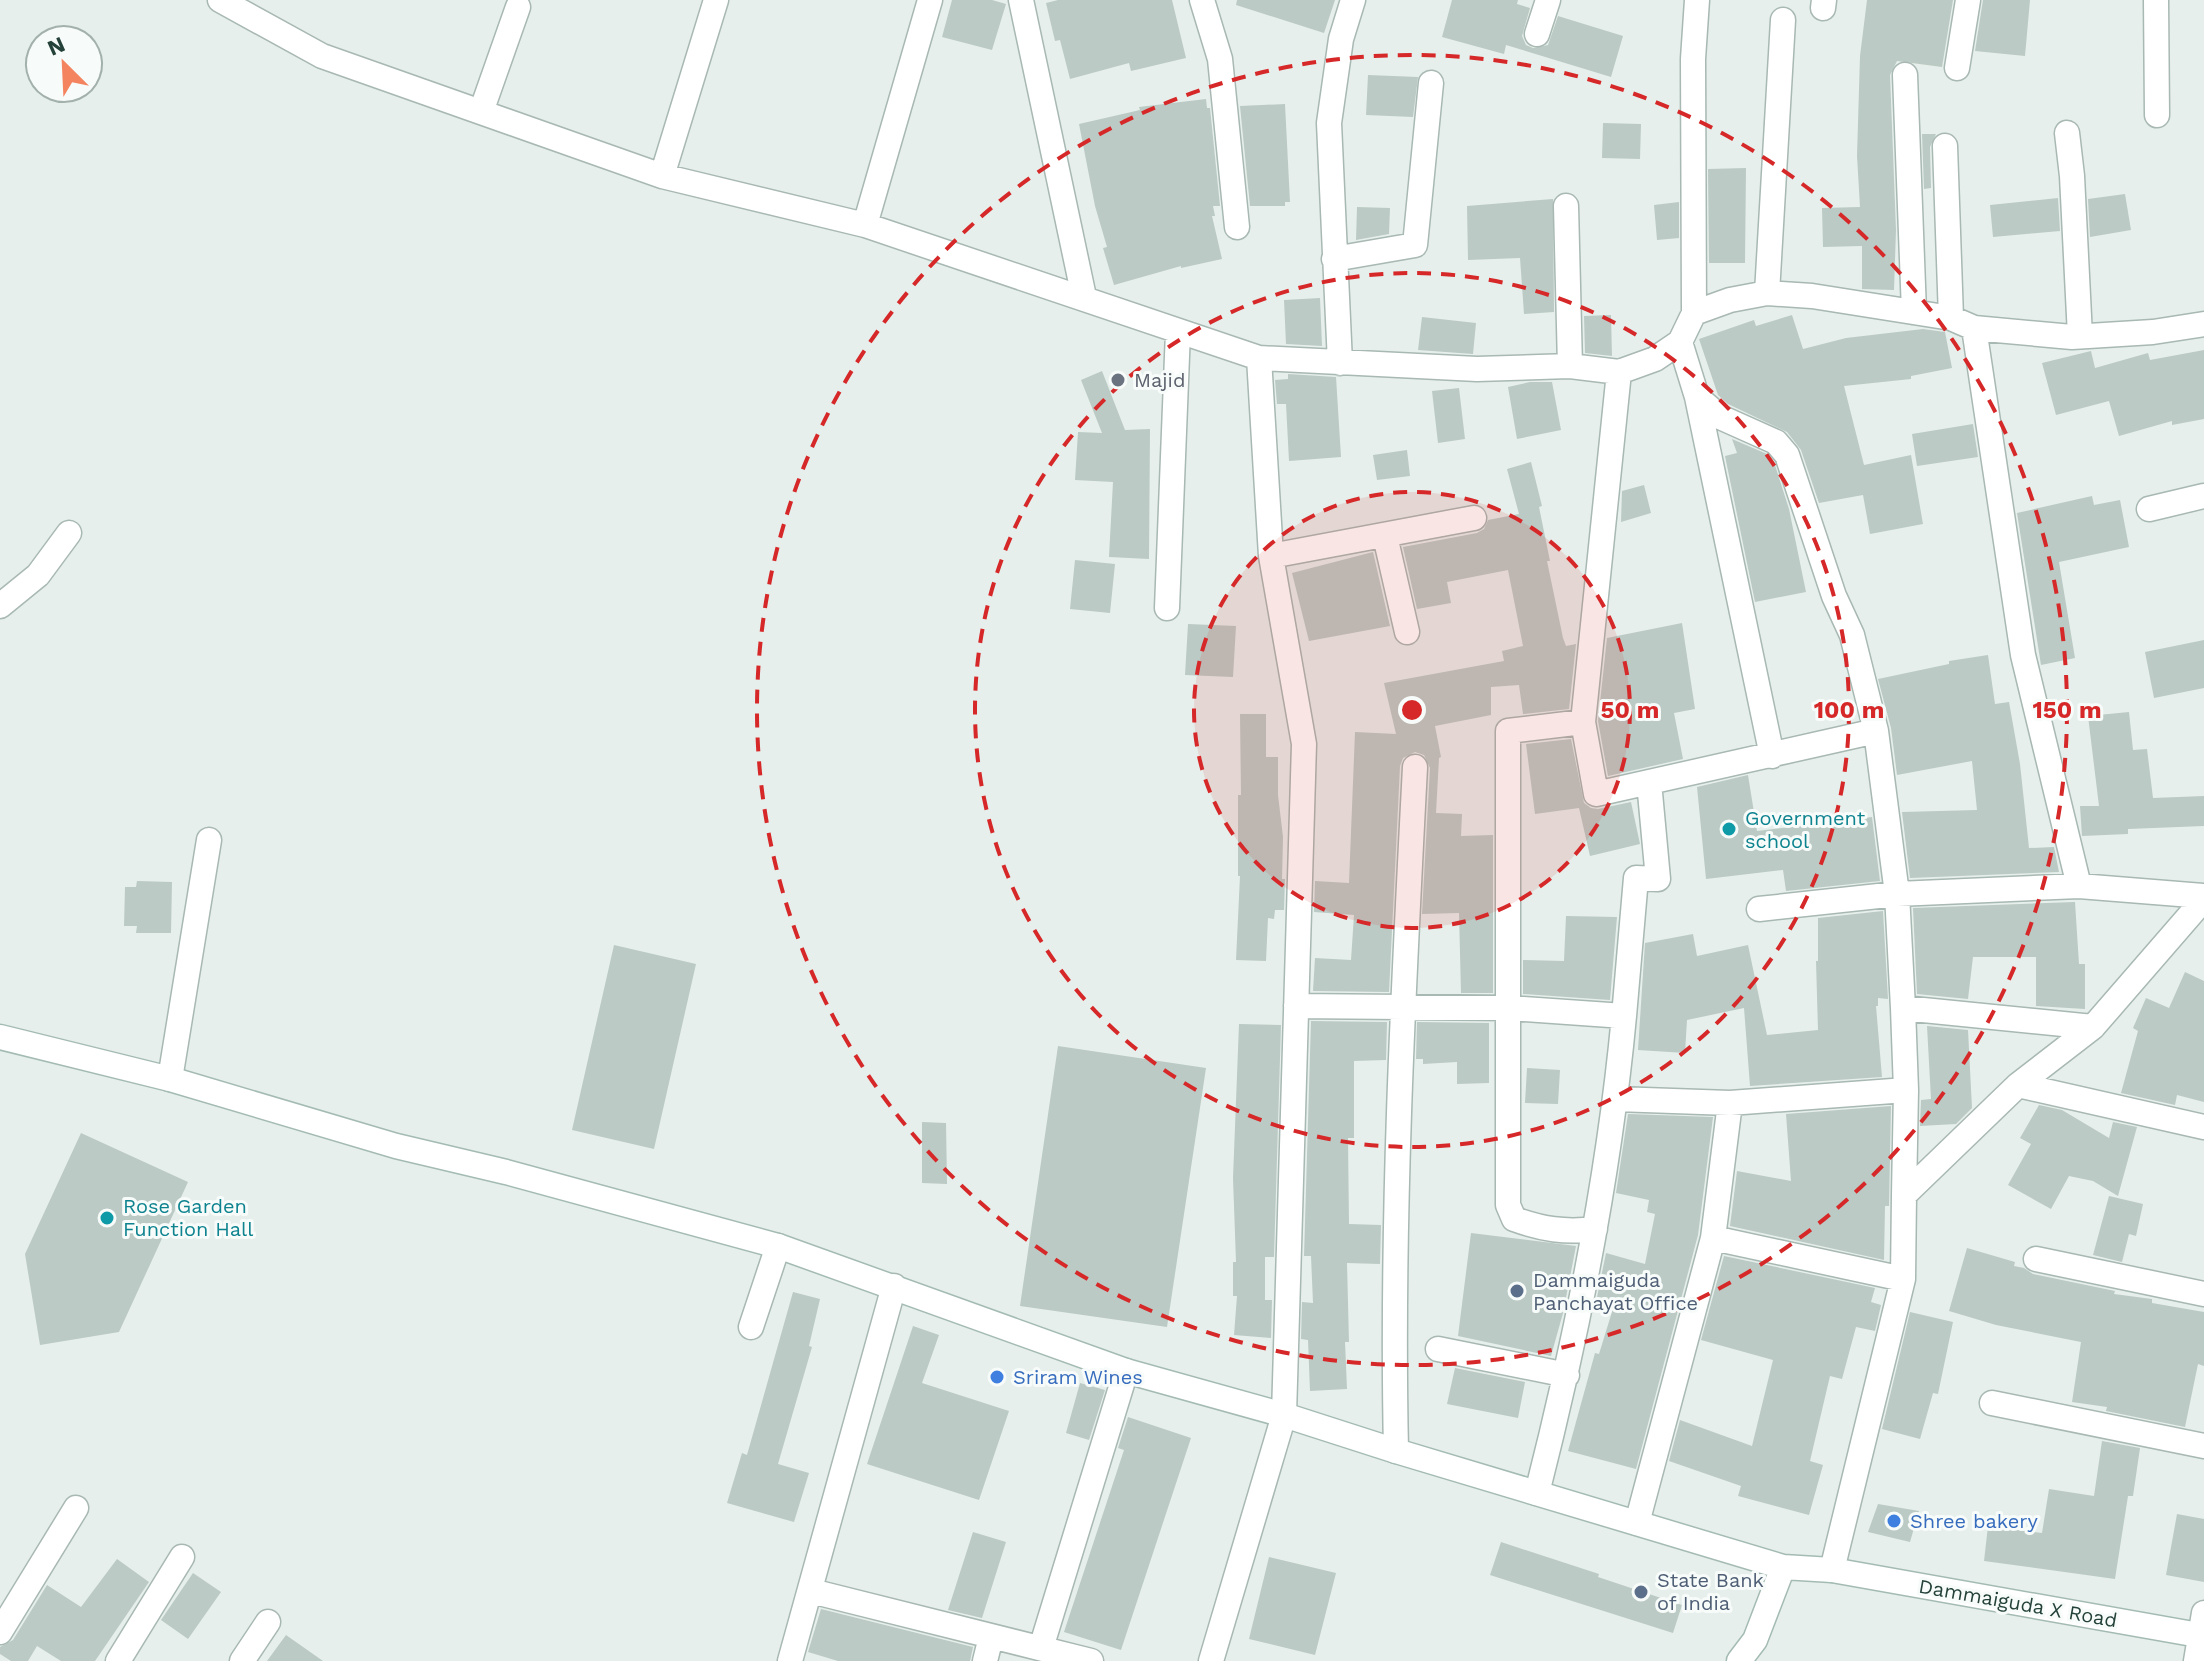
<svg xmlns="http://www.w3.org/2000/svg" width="2204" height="1661" viewBox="0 0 2204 1661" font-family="'Work Sans',sans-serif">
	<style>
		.building { fill: #bbcac4 }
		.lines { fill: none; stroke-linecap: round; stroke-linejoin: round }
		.street-casing { stroke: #a8b8b2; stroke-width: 27 }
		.secondary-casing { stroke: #a4bbb3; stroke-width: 27 }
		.street { stroke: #fff; stroke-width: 24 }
		.secondary { stroke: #fff; stroke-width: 24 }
		.ring { fill: none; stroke: #d62828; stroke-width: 4; stroke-dasharray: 14 10 }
		.worship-dot { fill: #6b7280; stroke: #f7fbf9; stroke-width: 3 }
		.culture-dot { fill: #0f9aa8; stroke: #f7fbf9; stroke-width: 3 }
		.service-dot { fill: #5c6f8a; stroke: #f7fbf9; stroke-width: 3 }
		.shop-dot { fill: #3f7fe0; stroke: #f7fbf9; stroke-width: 3 }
		.labels { text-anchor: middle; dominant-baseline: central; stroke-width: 6; stroke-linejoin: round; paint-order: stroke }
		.worship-label { font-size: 20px; fill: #5b616d; stroke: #f7fbf9; text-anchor: start }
		.culture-label { font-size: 20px; fill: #0d838f; stroke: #f7fbf9; text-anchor: start }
		.service-label { font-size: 20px; fill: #4e5e75; stroke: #f7fbf9; text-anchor: start }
		.shop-label { font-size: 20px; fill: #366cbe; stroke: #f7fbf9; text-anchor: start }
		.street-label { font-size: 20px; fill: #24423a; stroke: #f7fbf9 }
		.centre { fill: #d62828; stroke: #f7fbf9; stroke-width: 4 }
		.ring-label { font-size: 24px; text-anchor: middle; font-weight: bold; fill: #d62828; stroke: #f7fbf9; stroke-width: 6; stroke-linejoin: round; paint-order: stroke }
	</style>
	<rect width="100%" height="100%" fill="#e6efeb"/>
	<!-- building -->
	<path class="building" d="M952 0H992L1006 4 992 50 942 37Z
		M1058 0H1172L1186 58 1131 71 1129 63 1070 79 1060 40 1055 41 1046 3Z
		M1237 0H1335L1324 33 1236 5Z
		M1452 0H1518L1517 4 1530 8 1522 36 1526 45 1533 48 1548 45 1558 16 1623 36 1611 77 1506 45 1504 54 1442 37Z
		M1867 0H1953L1942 67 1897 61 1890 75 1896 230 1894 290 1862 289V246L1823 247 1822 208 1860 207 1857 156 1860 56Z
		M1983 0H2030L2025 56 1975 51Z
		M1368 75 1418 77 1413 117 1366 115Z
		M1206 99 1207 108H1210L1220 206H1213L1215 216H1212L1222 259 1181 268V266L1114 285 1103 248 1107 247 1095 206 1079 124 1140 110 1139 107Z
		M1285 104 1290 202H1285V206H1250L1240 106Z
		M1603 123 1641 124 1640 159 1602 158Z
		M1922 134H1936L1930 147 1931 188 1924 189Z
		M1746 168 1745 263H1709L1708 169Z
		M2125 194 2131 230 2090 237 2088 199Z
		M2058 198 2060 231 1993 237 1990 205Z
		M1553 199 1554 312 1524 314 1520 258 1468 260 1467 206Z
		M1679 202V238L1657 240 1654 205Z
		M1357 207 1390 208 1389 234 1356 240Z
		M1320 298 1322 346 1286 344 1284 300Z
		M1611 315 1612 356 1585 353 1584 316Z
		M1792 315 1803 349 1846 338 1923 329 1945 332 1952 368 1911 376V379L1844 386 1864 465 1911 455 1923 524 1870 534 1863 495 1819 503 1801 450 1787 432 1728 404 1718 395 1699 339 1754 320 1756 326Z
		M1422 317 1476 323 1473 354 1418 350Z
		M2204 350V419L2172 425V421L2119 436 2109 401 2056 415 2042 363 2091 351 2095 368 2148 353 2150 360Z
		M1102 371 1125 430 1150 429 1149 559 1109 557 1113 482 1075 480 1078 432 1102 433 1081 380Z
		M1288 374 1336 377 1341 457 1289 461 1286 404H1277L1275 380 1288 379Z
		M1530 382H1552L1561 430 1517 439 1508 387Z
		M1459 388 1465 439 1438 443 1432 391Z
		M1973 424 1978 457 1917 466 1912 434Z
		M1732 439 1767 454 1774 462 1789 509 1806 592 1755 602 1725 456 1737 453Z
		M1407 450 1410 476 1377 480 1373 455Z
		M1531 462 1542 506 1539 507 1550 561H1547L1563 638 1566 646 1576 644 1569 709 1523 714 1519 685 1491 687V715L1435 726 1441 757 1439 758 1436 813 1462 814 1461 836 1493 835V993H1461L1459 913 1422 914 1430 768 1424 755 1415 752 1403 758 1400 766 1389 992 1313 991 1315 958 1351 960 1354 915 1314 912 1315 881 1349 883 1355 732 1396 734 1384 683 1504 661 1502 651 1523 646 1508 570 1447 582 1451 603 1417 609 1403 547 1477 533 1484 529 1488 520 1519 514 1507 469Z
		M1644 485 1651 513 1621 522 1622 491Z
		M2092 496 2094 505 2120 500 2129 547 2059 562 2075 658 2041 665 2017 513Z
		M1373 552 1390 626 1309 641 1292 573Z
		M1075 560 1115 564 1110 613 1070 609Z
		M1682 623 1695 709 1674 713 1683 759 1608 776 1598 721 1607 638Z
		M1188 624 1236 626 1233 677 1185 675Z
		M2204 640V688L2154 698 2145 652Z
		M1988 655 1995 704 2009 702 2020 764 2029 848 2054 847 2059 872 1910 878 1902 812 1977 810 1972 761 1897 775 1891 728 1878 679 1949 664V661Z
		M2129 712 2133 750 2147 749 2153 798 2204 796V826L2128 829V834L2082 836 2080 806H2099L2088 716Z
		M1240 714H1266V757H1278V795L1283 837 1282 879H1285L1284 910H1275L1274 919 1268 918 1266 961 1236 960 1240 876H1238V795H1241Z
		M1571 739 1584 803 1591 808 1598 809 1631 802 1640 844 1590 856 1579 808 1535 814 1526 744Z
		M1748 775 1757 831 1872 817 1880 881 1786 891 1783 870 1706 879 1697 787Z
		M137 881 172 882 171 933H136L137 926H124L125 887H136Z
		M2075 902 2079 964H2085V1009L2036 1006V957H1973L1968 999 1917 994 1913 908Z
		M1883 911 1888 999 1878 998V1006H1876L1882 1077 1750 1086 1744 1008 1687 1020 1685 1053 1638 1050 1645 943 1693 934 1697 956 1748 945 1767 1035 1818 1030 1816 961H1818V918Z
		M1566 916 1617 917 1610 1000 1523 994V960L1564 961Z
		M614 945 696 964 654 1149 572 1130Z
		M2185 972 2204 981V1102L2177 1095 2175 1105 2121 1093 2138 1031 2133 1028 2146 998 2169 1008Z
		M1311 1021 1387 1022 1386 1060 1354 1061V1138H1348L1349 1224 1381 1225 1380 1264 1347 1263 1349 1342H1345L1347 1389 1310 1391 1308 1340 1301 1339 1302 1302 1313 1303 1311 1256H1304Z
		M1417 1022 1489 1023V1083L1457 1084V1062L1423 1064V1059H1416Z
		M1239 1024 1281 1025 1274 1257H1265V1300H1272L1271 1338 1234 1335 1237 1296H1233V1262H1236L1233 1178Z
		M1927 1026 1968 1030 1972 1108 1956 1124 1920 1126 1921 1100 1931 1099Z
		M1058 1046 1206 1068 1167 1327 1020 1306Z
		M1527 1068 1560 1070 1558 1104 1525 1103Z
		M2039 1105 2062 1110 2109 1138 2113 1122 2137 1127 2118 1196 2093 1181 2069 1176 2051 1209 2008 1185 2031 1144 2020 1138Z
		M1891 1106 1889 1206H1885L1884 1260 1730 1226 1737 1171 1791 1181 1786 1114Z
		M1628 1114 1713 1117 1698 1235 1636 1469 1568 1451 1595 1353 1599 1354 1615 1302 1597 1297 1606 1253 1645 1264 1655 1214 1647 1212 1649 1200 1616 1193Z
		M922 1122 946 1123 947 1184 922 1183Z
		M81 1133 188 1182 119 1332 40 1345 25 1254Z
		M2109 1196 2143 1204 2136 1236 2129 1234 2122 1262 2093 1255Z
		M1471 1233 1576 1246 1563 1313 1551 1356 1458 1336Z
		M1967 1248 2015 1262 2014 1266 2024 1268 2033 1274 2115 1291 2114 1294 2152 1299V1303L2204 1312V1366L2198 1364 2185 1427 2106 1411 2107 1407 2072 1402 2081 1342 1996 1325 1949 1311Z
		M1724 1256 1875 1288 1871 1302 1881 1305 1875 1331 1856 1327 1842 1379 1830 1376 1810 1461 1823 1465 1809 1515 1738 1496 1741 1486 1669 1461 1680 1420 1752 1446 1773 1360 1701 1340Z
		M793 1292 820 1299 809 1346 812 1347 778 1464 809 1473 794 1522 727 1503 742 1453 747 1455Z
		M1910 1312 1953 1322 1938 1394 1933 1393 1920 1439 1882 1429Z
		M913 1326 939 1335 922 1383 1009 1411 979 1500 867 1464Z
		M1455 1368 1525 1382 1518 1418 1447 1404Z
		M1080 1383 1105 1390 1089 1440 1066 1433Z
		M1128 1417 1191 1438 1121 1650 1064 1632 1124 1450 1118 1448Z
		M2102 1441 2140 1448 2133 1496H2128L2115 1579 1984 1561 1988 1526 2042 1533 2049 1489 2094 1496Z
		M1878 1504 1919 1511 1910 1542 1868 1532Z
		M2177 1514 2204 1519V1582L2166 1575Z
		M973 1532 1006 1542 982 1618 948 1610Z
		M1501 1542 1599 1574 1598 1577 1682 1605 1673 1633 1490 1575Z
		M1269 1557 1336 1573 1315 1655 1249 1639Z
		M117 1559 149 1582 95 1661H61L37 1646 28 1661H11L0 1654V1647L13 1640 47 1585 81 1607Z
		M193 1573 221 1592 188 1639 161 1620Z
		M821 1609 973 1647 970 1661H838L808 1652Z
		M286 1635 323 1661H267Z"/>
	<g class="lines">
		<defs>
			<path id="street" d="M220 0 322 56 662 176 865 225 1259 358
				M1021 0 1084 297
				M1202 0 1220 59 1237 227
				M2156 0 2157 115
				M1823 8 1824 0
				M1537 34 1548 0
				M1957 68 1968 0
				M1905 75 1914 312
				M481 112 518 7
				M2067 133 2072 176 2080 336
				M1945 146 1951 318
				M662 176 716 0
				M1566 206 1570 366
				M865 225 930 0
				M1334 259 1415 245 1431 83
				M1767 293 1783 20
				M1694 313 1693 59 1697 0
				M1974 328 2023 655 2079 886
				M1680 342 1697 397 1772 756
				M1340 363 1329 123 1341 39 1353 0
				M1697 397 1720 417 1776 442 1787 455 1834 596 1852 635 1876 731 1897 894 1903 1008
				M2149 509 2204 496
				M1385 536 1407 632
				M1271 556 1474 518
				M0 606 38 575 69 533
				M1167 608 1178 331
				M1583 722 1596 794 1876 731
				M1759 909 1897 894 2079 886 2204 896
				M1296 1006 1510 1008 1624 1016C1609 1178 1577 1336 1537 1493
				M1624 1016 1636 878 1658 879 1649 782
				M170 1079 209 840
				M2018 1085 2204 1127
				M1906 1090 1903 1008 2093 1027
				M1616 1099 1730 1103 1906 1090 1904 1195
				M1595 1229C1565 1233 1542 1229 1514 1219L1508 1205V731L1583 722 1619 372
				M1713 1238 1903 1279
				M2036 1259 2204 1294
				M751 1327 778 1246
				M1438 1349 1567 1375
				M1992 1403 2204 1446
				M1396 1451C1391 1223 1403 995 1415 767
				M1637 1523 1713 1238 1730 1103
				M1832 1570 1903 1279 1904 1195 2018 1085 2093 1027 2204 899
				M811 1591 1091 1661
				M0 1632 76 1508
				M1041 1648 1126 1371
				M118 1661 182 1557
				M242 1661 268 1622
				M790 1661 894 1286
				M985 1661 991 1637
				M1211 1661 1284 1415 1304 744 1271 556 1259 358 1477 369 1570 366 1619 372 1655 359 1680 342 1694 313 1730 300 1767 293 1812 296 1951 318 1974 328 2072 337 2153 332 2204 324
				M2196 1661 2204 1613"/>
			<path id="secondary" d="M0 1037 170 1079 396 1146 506 1172 778 1246 1126 1371 1284 1415 1396 1451 1783 1567 1832 1570 2204 1636
				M1739 1661 1755 1640 1783 1567"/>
		</defs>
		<!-- street casing -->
		<use href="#street" class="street-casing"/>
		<!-- secondary casing -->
		<use href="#secondary" class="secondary-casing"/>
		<!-- street -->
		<use href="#street" class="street"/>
		<!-- secondary -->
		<use href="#secondary" class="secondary"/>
	</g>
	<!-- distance rings -->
	<circle cx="1412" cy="710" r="218" fill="#d62828" fill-opacity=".12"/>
	<g class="ring">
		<circle cx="1412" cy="710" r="218"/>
		<circle cx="1412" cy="710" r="437"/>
		<circle cx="1412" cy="710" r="655"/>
	</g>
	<!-- markers -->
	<circle class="worship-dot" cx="1118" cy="380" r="8"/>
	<g class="culture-dot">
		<circle cx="1729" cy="829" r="8"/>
		<circle cx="107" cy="1218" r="8"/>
	</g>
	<g class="service-dot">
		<circle cx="1517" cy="1291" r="8"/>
		<circle cx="1641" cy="1592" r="8"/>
	</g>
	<g class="shop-dot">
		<circle cx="997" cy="1377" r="8"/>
		<circle cx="1894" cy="1521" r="8"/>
	</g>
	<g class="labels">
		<!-- worship labels -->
		<g class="worship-label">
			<text x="1134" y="380">Majid</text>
		</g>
		<!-- culture labels -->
		<g class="culture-label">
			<text x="1745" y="818">Government<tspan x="1745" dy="23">school</tspan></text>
			<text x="123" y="1206">Rose Garden<tspan x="123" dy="23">Function Hall</tspan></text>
		</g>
		<!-- service labels -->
		<g class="service-label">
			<text x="1533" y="1280">Dammaiguda<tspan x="1533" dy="23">Panchayat Office</tspan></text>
			<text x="1657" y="1580">State Bank<tspan x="1657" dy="23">of India</tspan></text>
		</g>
		<!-- shop labels -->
		<g class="shop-label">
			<text x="1013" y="1377">Sriram Wines</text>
			<text x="1910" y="1521">Shree bakery</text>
		</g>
		<!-- street labels -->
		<g class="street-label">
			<text transform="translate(2018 1603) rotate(10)">Dammaiguda X Road</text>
		</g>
	</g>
	<circle cx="1412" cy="710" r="12" class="centre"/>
	<g class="ring-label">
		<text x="1630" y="718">50 m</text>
		<text x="1849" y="718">100 m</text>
		<text x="2067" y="718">150 m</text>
	</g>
	<!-- north arrow -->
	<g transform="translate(64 64) rotate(336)"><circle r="38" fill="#f7fbf9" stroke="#a3b1ad" stroke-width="2"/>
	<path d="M0-6L14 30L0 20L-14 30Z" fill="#f4845f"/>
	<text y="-12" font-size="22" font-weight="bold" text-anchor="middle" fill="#24423a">N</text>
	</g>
</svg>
